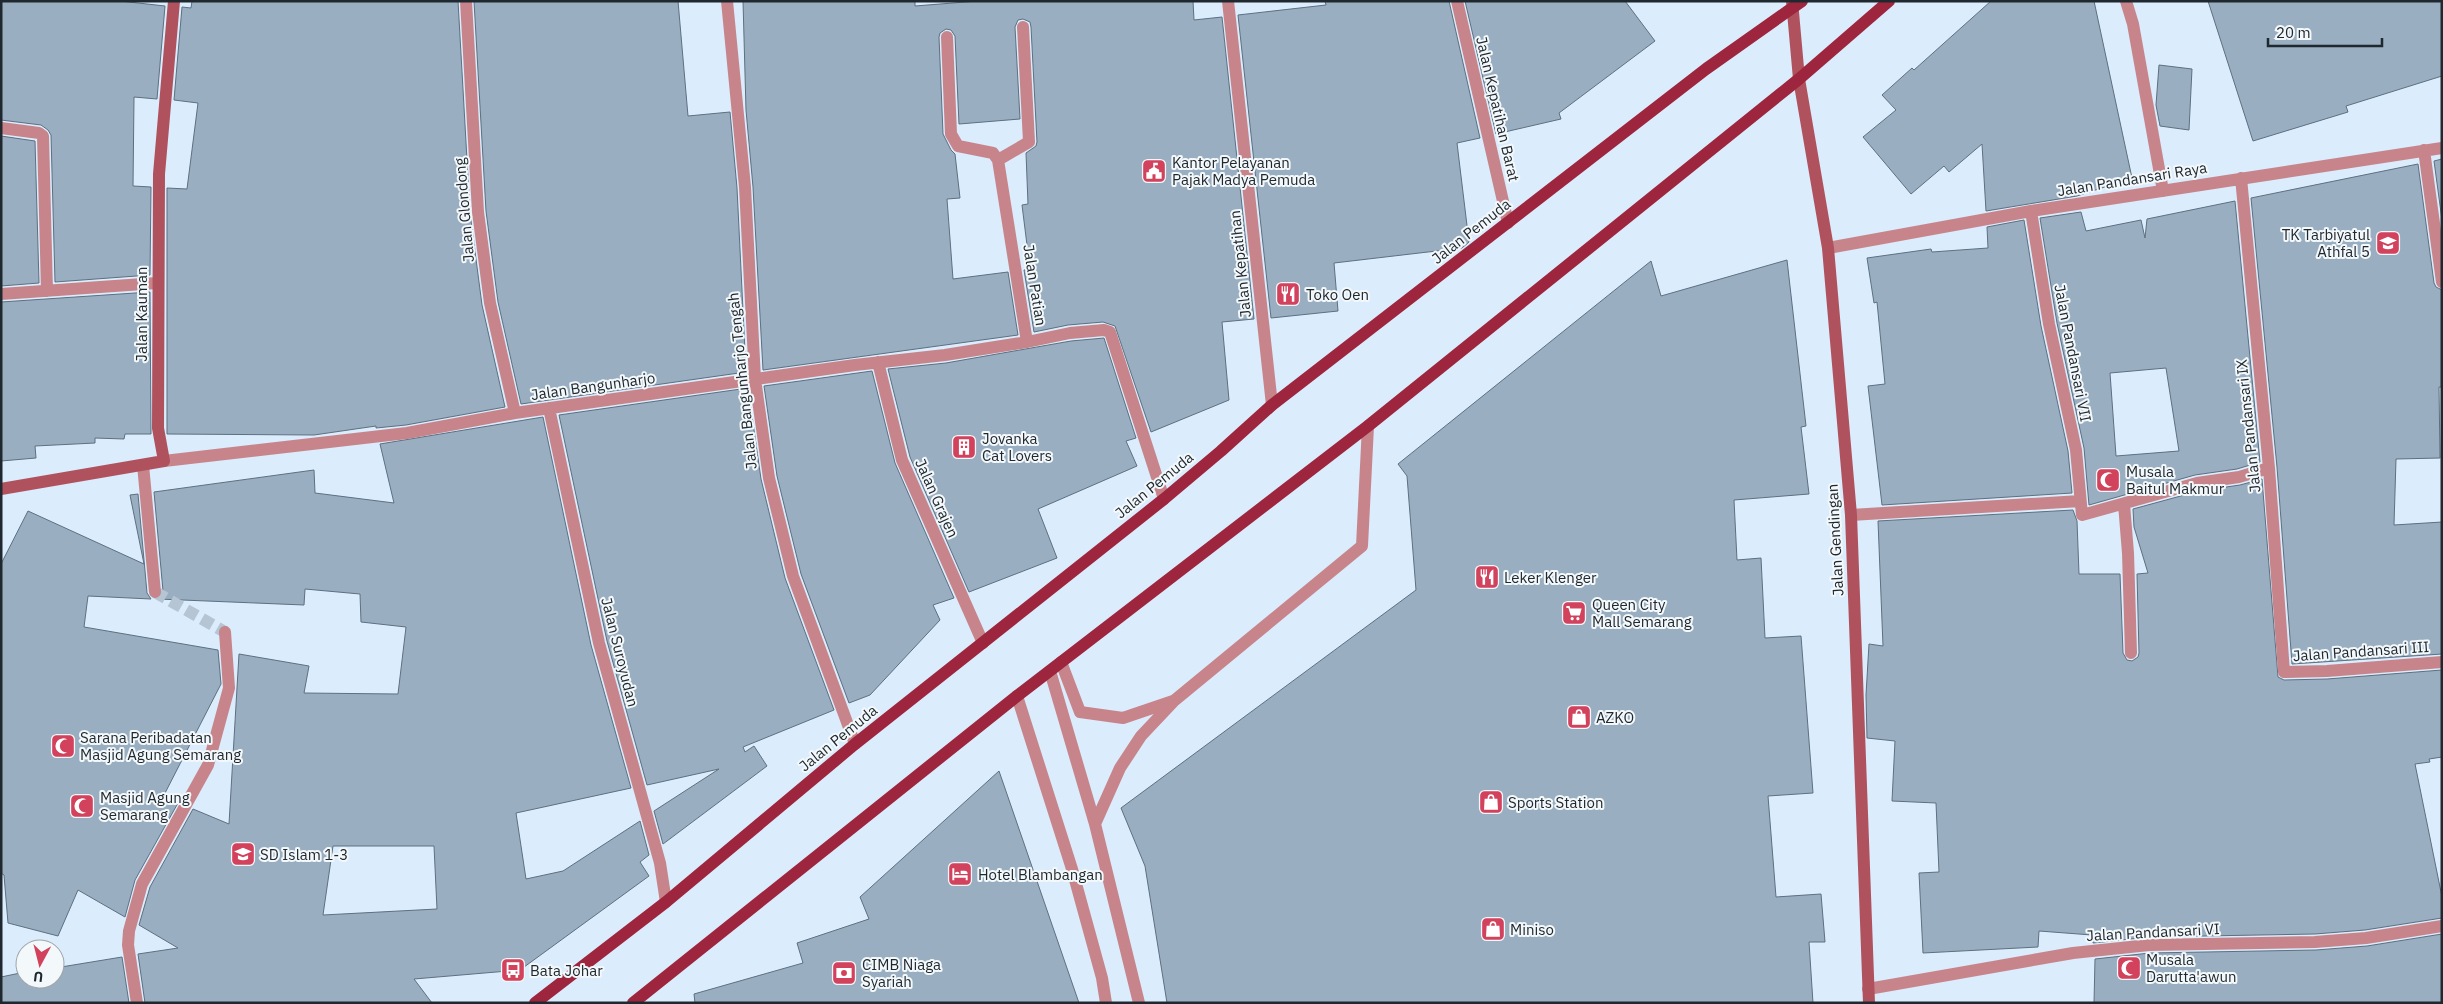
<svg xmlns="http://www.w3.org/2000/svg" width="2443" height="1004" viewBox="0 0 2443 1004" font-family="'IBM Plex Sans',sans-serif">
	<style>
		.building { fill: #99aec0; stroke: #5c7081; fill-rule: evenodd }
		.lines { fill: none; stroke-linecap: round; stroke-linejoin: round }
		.street-tunnel { stroke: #b6c5d3; stroke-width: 12; stroke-dasharray: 12 6; stroke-linecap: butt }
		.lane { stroke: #c7858b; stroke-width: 12 }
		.street { stroke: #c7858b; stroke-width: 12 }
		.secondary { stroke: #b0525e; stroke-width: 12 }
		.primary { stroke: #9d263e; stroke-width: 12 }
		.labels { text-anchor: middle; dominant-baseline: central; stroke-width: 4; stroke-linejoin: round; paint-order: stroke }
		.street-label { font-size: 15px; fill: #20282f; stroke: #f3f8fb }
		.poi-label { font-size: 15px; fill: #20282f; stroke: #f3f8fb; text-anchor: start }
	</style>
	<rect width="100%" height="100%" fill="#dbecfc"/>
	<!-- building -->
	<path class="building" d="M1 1H120L165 6 157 99 134 97 133 186 151 187 150 275 55 282 51 135 48 130 41 125 1 120Z
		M192 1H458L470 213 482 305 505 407 406 425 376 428V426L314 435 167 434V188L187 189 198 103 174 100 182 7 191 8Z
		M474 1H678L688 116 730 112 737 188 746 372 521 404 498 302 486 211Z
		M743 1H915V6L978 1H1193L1194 20 1222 17 1254 319 1222 322 1229 400 1151 432 1115 326 1103 322 1068 325 1034 332 1024 270 1030 269 1022 205 1028 204 1026 153 1036 146 1037 142 1031 27 1030 22 1023 19 1018 20 1015 27 1020 119 959 124 955 36 951 30 946 29 940 33 939 37 943 134 951 150 955 154 960 198 947 199 953 279 1008 272 1018 335 763 370 753 187 746 110Z
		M1325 1H1449L1480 138 1457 143 1469 242 1462 248 1334 263 1338 311 1271 318 1238 15 1326 5Z
		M1465 1H1625L1655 41 1559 113 1561 119 1496 134Z
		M1991 1H2094L2132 178 2077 196 1986 211 1982 144 1949 172 1944 166 1911 194 1863 137 1896 110 1882 95 1912 68 1914 70Z
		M2208 1H2442V76L2346 106 2348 112 2253 141Z
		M2159 65 2192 69 2189 130 2160 126 2156 105Z
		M1 136 35 141 39 283 1 286Z
		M2442 159V220L2434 161Z
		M2418 164 2434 283 2436 287 2442 290V387H2439L2440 458 2396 459 2394 525 2442 522V654L2292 664 2277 467 2251 198Z
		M2235 201 2260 462 2237 469 2195 475 2089 505 2084 448 2057 323 2040 218 2081 212 2086 231 2141 220 2145 238 2147 219ZM2166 368 2179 451 2116 456 2110 373Z
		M2024 220 2041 326 2068 451 2072 493 1882 505 1868 386 1885 384 1877 302 1874 303 1867 258 1931 249 1932 252 1988 248 1987 227Z
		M1787 260 1806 426 1801 427 1809 494 1734 500 1737 560 1761 558 1765 638 1801 636 1813 793 1768 796 1776 897 1821 894 1825 942H1809L1813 1003H1167L1145 866 1121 808 1416 590 1407 476 1398 464 1651 261 1661 296Z
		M150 292 151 434H125L124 439 95 438V443L35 446 36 458 1 461V302Z
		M1104 338 1136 438 1126 441 1137 466 1038 509 1057 558 969 592 910 457 888 369 946 363 1071 341Z
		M872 371 895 463 954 598 933 605 940 620 870 695 849 703 801 574 777 476 764 386Z
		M748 388 761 479 785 578 834 710 743 747 745 752 754 746 767 766 663 844 654 811 719 769 647 785 607 641 559 415Z
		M543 417 591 645 631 788 516 813 526 879 563 871 640 821 649 855 640 862 649 876 520 970 414 979 432 1003H145L138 954 178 948 139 925 150 887 193 809 229 824 239 654 309 666 304 693 398 694 406 627 361 622 360 594 305 589 304 605 158 599 163 591 154 492 314 470 315 493 394 503 380 444ZM333 846H434L437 909 323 915Z
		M2262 479 2278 677 2284 680 2327 679 2442 670V757L2429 759 2430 762 2415 764 2442 897V918L2365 930 2315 934 2149 937 2093 943 2092 935 2039 931 2038 947 1923 953 1919 873 1939 872 1936 803 1892 801 1895 741 1867 738 1866 695 1869 644 1883 646 1878 521 2073 510 2077 521 2079 574H2120L2123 653 2127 660 2132 661 2138 657 2139 653 2137 574 2148 573 2134 527 2133 509 2199 491 2240 485Z
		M138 494 147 593 151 599 88 596 84 627 218 650 221 684 163 797 178 803 135 880 125 917 78 890 58 936 8 923 4 875 1 873V564L28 511 144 564 130 495Z
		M999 771 1079 1003H695L694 994 803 963 797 943 869 919 860 897Z
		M2442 934V1003H2094L2095 959 2150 953 2316 950 2367 946Z
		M122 957 129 1003H1V977L25 972V979H55V968Z"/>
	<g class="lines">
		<!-- street-tunnel -->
		<path class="street-tunnel" d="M155 592 225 632"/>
		<!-- lane -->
		<path class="lane" d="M1061 662 1080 712 1123 718 1173 701
			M1050 671 1095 824 1139 1003
			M1017 696 1072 869 1102 978 1106 1003
			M1095 824 1120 768 1141 736 1175 700 1362 546 1368 426"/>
		<!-- street -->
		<path class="street" d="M466 1 478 212 490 303 515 413
			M727 1 745 187 755 379 769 478 793 576 855 744
			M1228 1 1272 405
			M1457 1 1508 223
			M2126 1 2133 24 2163 191
			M947 37 951 134 958 146 993 153 998 160 1027 342
			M1 128 39 133 43 136 47 291
			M2424 150 2442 282
			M998 160 1029 142 1023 27
			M2241 178 2269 468 2284 672 2327 671 2442 662
			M2031 211 2049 324 2076 450 2082 515 2197 483 2239 477 2269 468
			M1828 248 2031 211 2442 148
			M1 294 157 283
			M878 362 902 460 983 643
			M549 408 599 643 660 863 666 902
			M164 461 407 433 515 413 855 365 945 355 1027 342 1070 333 1104 330 1110 332 1164 499
			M143 465 155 592
			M2124 504 2128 553 2131 653
			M1851 515 2080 501
			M1868 989 2073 953 2149 945 2315 942 2366 938 2442 926
			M137 1003 128 945 129 931 142 884 208 765 229 688 225 632"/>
		<!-- secondary -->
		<path class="secondary" d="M1792 1 1799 79 1828 248 1851 515 1869 1003
			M1 489 164 461 158 428 159 174 174 1"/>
		<!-- primary -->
		<path class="primary" d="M535 1003 666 902 855 744 1164 499 1221 451 1272 405 1706 69 1802 1
			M633 1003 1017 696 1368 426 1799 79 1889 1"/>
	</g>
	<!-- icons -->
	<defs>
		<symbol id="civic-square" viewBox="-11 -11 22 22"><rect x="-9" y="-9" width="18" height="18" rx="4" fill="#d3425c" stroke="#f3f8fb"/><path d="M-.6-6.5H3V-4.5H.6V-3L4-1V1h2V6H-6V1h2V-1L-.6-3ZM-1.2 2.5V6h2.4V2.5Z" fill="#fff"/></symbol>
		<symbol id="school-square" viewBox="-11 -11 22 22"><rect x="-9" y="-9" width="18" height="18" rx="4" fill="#d3425c" stroke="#f3f8fb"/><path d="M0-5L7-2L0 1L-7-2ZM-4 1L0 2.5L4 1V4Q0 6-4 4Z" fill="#fff"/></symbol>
		<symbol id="restaurant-square" viewBox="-11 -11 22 22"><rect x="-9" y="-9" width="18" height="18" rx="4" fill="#d3425c" stroke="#f3f8fb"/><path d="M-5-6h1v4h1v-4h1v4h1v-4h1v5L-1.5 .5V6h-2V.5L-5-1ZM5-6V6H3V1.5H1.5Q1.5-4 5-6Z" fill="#fff"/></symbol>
		<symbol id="building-square" viewBox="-11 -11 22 22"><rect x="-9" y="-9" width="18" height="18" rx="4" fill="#d3425c" stroke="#f3f8fb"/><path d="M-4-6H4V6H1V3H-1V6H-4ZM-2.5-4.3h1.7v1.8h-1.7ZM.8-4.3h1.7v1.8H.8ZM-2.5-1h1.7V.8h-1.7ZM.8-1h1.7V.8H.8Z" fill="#fff"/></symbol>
		<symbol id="mosque-square" viewBox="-11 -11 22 22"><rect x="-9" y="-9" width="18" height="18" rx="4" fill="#d3425c" stroke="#f3f8fb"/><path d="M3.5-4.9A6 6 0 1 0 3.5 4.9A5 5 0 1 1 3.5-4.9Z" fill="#fff"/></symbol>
		<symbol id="supermarket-square" viewBox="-11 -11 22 22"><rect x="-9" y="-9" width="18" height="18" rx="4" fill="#d3425c" stroke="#f3f8fb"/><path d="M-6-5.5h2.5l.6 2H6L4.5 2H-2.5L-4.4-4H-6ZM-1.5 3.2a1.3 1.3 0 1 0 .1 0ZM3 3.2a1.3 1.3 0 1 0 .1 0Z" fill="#fff"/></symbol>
		<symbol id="shop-square" viewBox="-11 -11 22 22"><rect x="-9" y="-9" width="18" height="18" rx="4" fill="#d3425c" stroke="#f3f8fb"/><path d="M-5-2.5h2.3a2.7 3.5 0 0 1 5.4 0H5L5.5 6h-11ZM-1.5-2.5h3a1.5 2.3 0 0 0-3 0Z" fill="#fff"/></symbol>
		<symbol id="hotel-square" viewBox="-11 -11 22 22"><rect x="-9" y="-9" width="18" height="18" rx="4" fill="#d3425c" stroke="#f3f8fb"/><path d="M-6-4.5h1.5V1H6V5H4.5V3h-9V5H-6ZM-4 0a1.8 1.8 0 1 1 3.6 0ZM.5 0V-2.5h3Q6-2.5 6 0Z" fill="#fff"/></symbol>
		<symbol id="bus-square" viewBox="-11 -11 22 22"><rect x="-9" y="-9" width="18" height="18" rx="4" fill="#d3425c" stroke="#f3f8fb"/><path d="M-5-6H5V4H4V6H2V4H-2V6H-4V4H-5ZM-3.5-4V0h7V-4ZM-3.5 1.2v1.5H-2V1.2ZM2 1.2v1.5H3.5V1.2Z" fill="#fff"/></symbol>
		<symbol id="bank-square" viewBox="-11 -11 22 22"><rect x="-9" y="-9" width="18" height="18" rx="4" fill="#d3425c" stroke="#f3f8fb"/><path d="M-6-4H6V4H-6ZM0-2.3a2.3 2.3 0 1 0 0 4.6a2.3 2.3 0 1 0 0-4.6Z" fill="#fff"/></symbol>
	</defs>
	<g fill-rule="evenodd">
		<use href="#civic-square" x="1140" y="157" width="28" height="28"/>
		<use href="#school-square" x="2374" y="229" width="28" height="28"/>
		<use href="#restaurant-square" x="1274" y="280" width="28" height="28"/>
		<use href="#building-square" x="950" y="433" width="28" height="28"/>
		<use href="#mosque-square" x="2094" y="466" width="28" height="28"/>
		<use href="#restaurant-square" x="1473" y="563" width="28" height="28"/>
		<use href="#supermarket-square" x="1560" y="599" width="28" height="28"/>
		<use href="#shop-square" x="1565" y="703" width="28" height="28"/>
		<use href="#mosque-square" x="49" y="732" width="28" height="28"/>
		<use href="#shop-square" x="1477" y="788" width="28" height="28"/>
		<use href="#mosque-square" x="68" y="792" width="28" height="28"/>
		<use href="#school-square" x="229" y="840" width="28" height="28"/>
		<use href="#hotel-square" x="946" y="860" width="28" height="28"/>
		<use href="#shop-square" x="1479" y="915" width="28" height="28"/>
		<use href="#mosque-square" x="2115" y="954" width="28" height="28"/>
		<use href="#bus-square" x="499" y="956" width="28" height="28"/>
		<use href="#bank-square" x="830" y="959" width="28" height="28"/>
	</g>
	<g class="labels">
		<!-- street labels -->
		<g class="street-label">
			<text transform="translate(1498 109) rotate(77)">Jalan Kepatihan Barat</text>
			<text transform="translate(2132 179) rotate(-9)">Jalan Pandansari Raya</text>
			<text transform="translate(464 210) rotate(-95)">Jalan Glondong</text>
			<text transform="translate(1471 231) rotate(-38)">Jalan Pemuda</text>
			<text transform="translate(1240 264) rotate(-96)">Jalan Kepatihan</text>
			<text transform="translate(1035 285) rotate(81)">Jalan Patian</text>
			<text transform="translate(141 314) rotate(-90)">Jalan Kauman</text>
			<text transform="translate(2073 353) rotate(79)">Jalan Pandansari VII</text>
			<text transform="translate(742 381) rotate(-96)">Jalan Bangunharjo Tengah</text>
			<text transform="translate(593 386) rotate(-8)">Jalan Bangunharjo</text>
			<text transform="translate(2248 426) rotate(-96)">Jalan Pandansari IX</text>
			<text transform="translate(1154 485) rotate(-39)">Jalan Pemuda</text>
			<text transform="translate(937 498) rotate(66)">Jalan Grajen</text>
			<text transform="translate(1835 540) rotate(-93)">Jalan Gendingan</text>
			<text transform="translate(2361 651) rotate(-4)">Jalan Pandansari III</text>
			<text transform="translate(620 652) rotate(76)">Jalan Suroyudan</text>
			<text transform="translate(838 738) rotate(-39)">Jalan Pemuda</text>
			<text transform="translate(2153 932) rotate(-3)">Jalan Pandansari VI</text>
		</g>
		<!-- poi labels -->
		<g class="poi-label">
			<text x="1172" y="162">Kantor Pelayanan<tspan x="1172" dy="17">Pajak Madya Pemuda</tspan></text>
			<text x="2370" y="234" text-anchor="end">TK Tarbiyatul<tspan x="2370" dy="17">Athfal 5</tspan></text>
			<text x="1306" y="294">Toko Oen</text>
			<text x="982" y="438">Jovanka<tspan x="982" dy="17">Cat Lovers</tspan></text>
			<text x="2126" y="471">Musala<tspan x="2126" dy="17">Baitul Makmur</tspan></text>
			<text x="1504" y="577">Leker Klenger</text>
			<text x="1592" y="604">Queen City<tspan x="1592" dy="17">Mall Semarang</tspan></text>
			<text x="1596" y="717">AZKO</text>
			<text x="80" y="737">Sarana Peribadatan<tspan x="80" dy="17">Masjid Agung Semarang</tspan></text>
			<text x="100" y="797">Masjid Agung<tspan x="100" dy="17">Semarang</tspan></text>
			<text x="1508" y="802">Sports Station</text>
			<text x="260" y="854">SD Islam 1-3</text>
			<text x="978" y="874">Hotel Blambangan</text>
			<text x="1510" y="929">Miniso</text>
			<text x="2146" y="959">Musala<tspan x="2146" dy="17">Darutta'awun</tspan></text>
			<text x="862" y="964">CIMB Niaga<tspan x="862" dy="17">Syariah</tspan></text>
			<text x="530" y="970">Bata Johar</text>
		</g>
	</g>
	<!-- border -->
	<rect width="2443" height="1004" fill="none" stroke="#20282f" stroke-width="5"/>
	<!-- north arrow -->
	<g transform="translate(40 964) rotate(187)"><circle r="24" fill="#f3f8fb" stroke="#9fa5a9"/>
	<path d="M0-4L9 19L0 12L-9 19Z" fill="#d3425c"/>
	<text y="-8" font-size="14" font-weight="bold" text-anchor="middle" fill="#20282f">U</text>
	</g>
	<!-- scale -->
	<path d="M2268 38v8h114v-8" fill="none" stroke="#20282f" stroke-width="2.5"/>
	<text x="2276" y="38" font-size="15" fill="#20282f" stroke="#f3f8fb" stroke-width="4" paint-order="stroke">20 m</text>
</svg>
